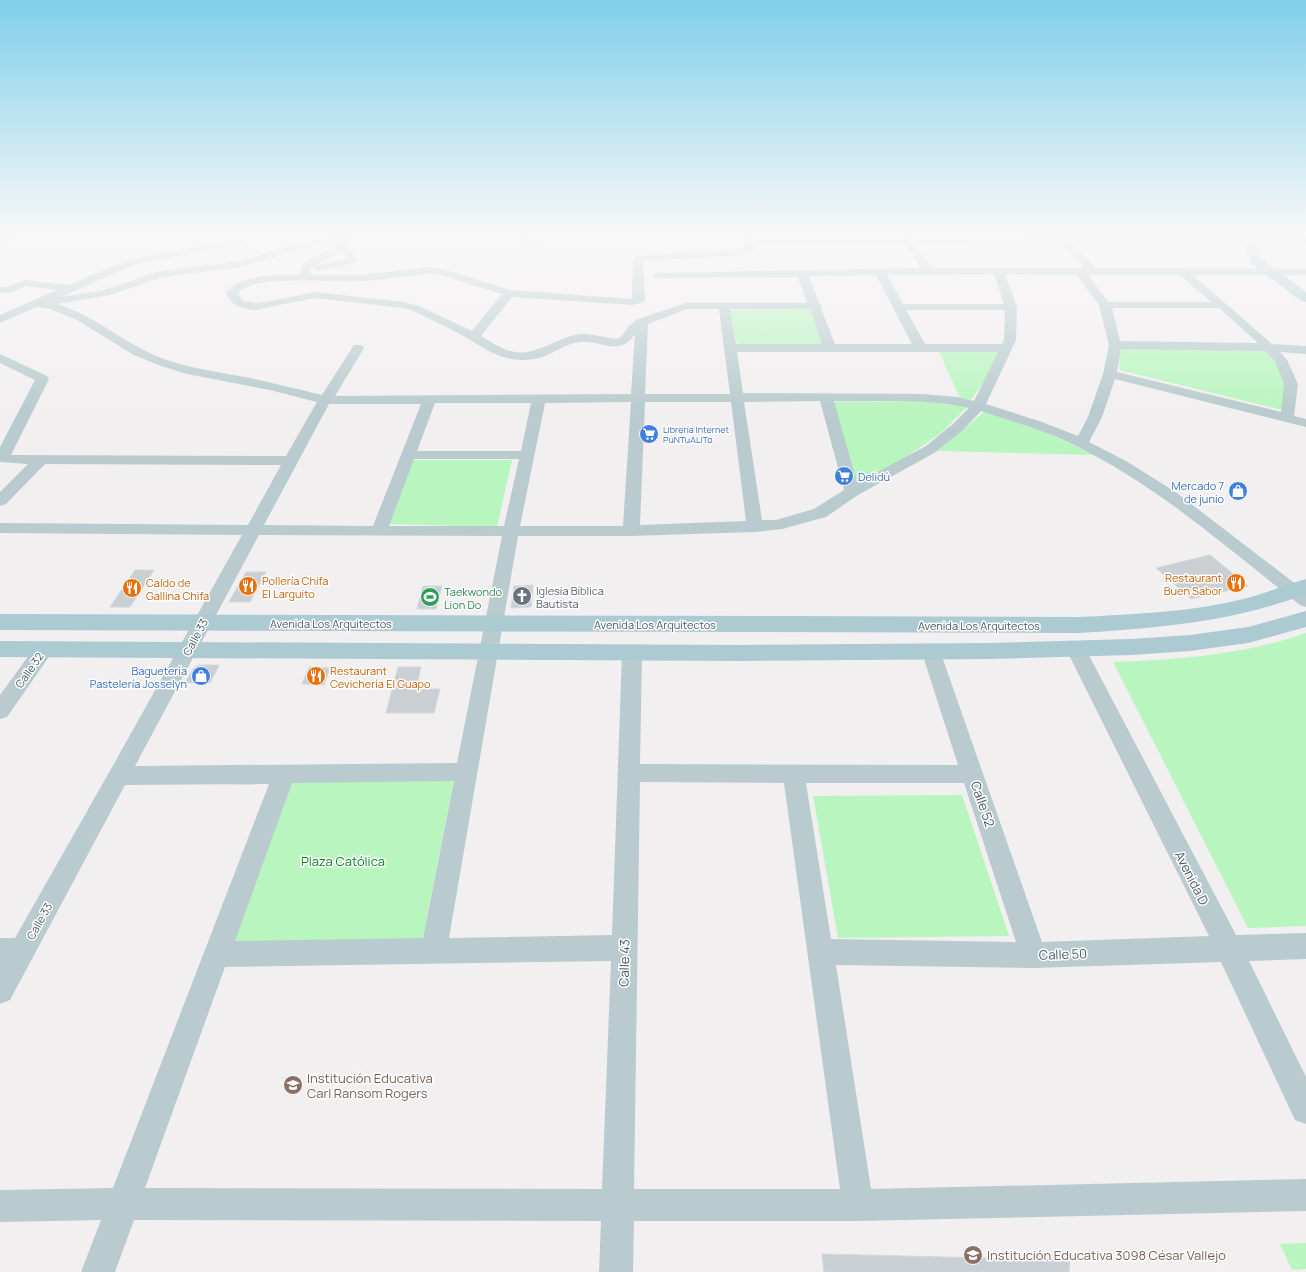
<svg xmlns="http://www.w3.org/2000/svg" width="1306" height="1272" viewBox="0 0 1306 1272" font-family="Manrope,sans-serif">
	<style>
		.green { fill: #b9f5bf }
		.building { fill: #c9cfd3; stroke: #d3d8dc }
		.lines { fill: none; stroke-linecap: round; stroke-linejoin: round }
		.minor { fill: #b9cbce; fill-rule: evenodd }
		.primary { fill: #accad2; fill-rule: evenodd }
		.labels { text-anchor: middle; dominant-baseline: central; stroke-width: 3; stroke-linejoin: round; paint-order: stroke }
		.far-shop-label { font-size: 9px; fill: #366cbe; stroke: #fff; text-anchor: start }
		.shop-label { font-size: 11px; fill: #366cbe; stroke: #fff; text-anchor: end }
		.food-label { font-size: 11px; fill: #c56008; stroke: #fff; text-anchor: start }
		.worship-label { font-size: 11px; fill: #5b616d; stroke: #fff; text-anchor: start }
		.leisure-label { font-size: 11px; fill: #27864d; stroke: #fff; text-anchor: start }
		.street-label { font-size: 11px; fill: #455b60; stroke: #fff }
		.near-street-label { font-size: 13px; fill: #455b60; stroke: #fff }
		.near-park-label { font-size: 13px; fill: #0c8525; stroke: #fff }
		.near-education-label { font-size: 13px; fill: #785e54; stroke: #fff; text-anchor: start }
	</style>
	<rect width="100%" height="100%" fill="#f2eff0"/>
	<!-- green -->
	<path class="green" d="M810 309 823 345H737L730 310Z
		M1121 348 1267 351 1279 367 1286 389 1282 410 1119 370Z
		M939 352H1000L990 373 971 400 960 398Z
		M921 401 967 407 941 433 900 461 855 487 830 402Z
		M985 411 1042 431 1095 455 938 451Z
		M409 460H512L497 527 387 524Z
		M1306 633V926L1248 928 1113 662C1179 660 1244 655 1306 633Z
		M284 774 454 779 422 942 216 954Z
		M962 795 1009 936 838 938 813 796Z
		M1306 1243V1269L1292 1270 1280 1244Z"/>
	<!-- building -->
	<path class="building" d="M1210 555 1248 586 1191 599 1156 568Z
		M135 570H154L130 607H110Z
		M246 572H266L250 602H229Z
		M533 585 531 607 511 608 514 586Z
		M423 586H442L436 609H417Z
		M199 665H219L210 683H185L193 669Z
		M309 667 330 668 324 685 302 684Z
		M398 667H421L416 689H440L434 713H386Z
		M822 1254 1070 1260 1069 1272H824Z"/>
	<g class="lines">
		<!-- minor -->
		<path class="minor" d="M10 234H46L41 237 0 241V235Z
			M75 234H87L77 240 72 237Z
			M239 234H249L244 243 133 265 61 297 104 290 160 271 240 261 302 242 337 236 336 234H369L367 236 349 240 347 248 354 253 358 260 357 262 341 267 318 271 313 268 314 266 347 259 341 253 313 266 311 268V275H361L429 267 447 270 510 290 632 299 633 260 636 256 742 249 747 242 743 239 740 234H750L755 238H901L899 234H909L911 238 1055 237V234H1063L1066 237H1306V243H1072L1096 268 1306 269V275H1193L1272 344 1306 346V354L1280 352 1287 360 1298 384 1294 416 1306 419V427L1115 379 1102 417 1089 442 1126 461 1177 493 1306 592V607L1300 605C1227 548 1156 484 1072 444 1043 430 1011 421 981 411L963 430 936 452 858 495 826 517 782 529 755 532 631 536H518L449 938 612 935 622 653 625 648 632 646 639 648 642 653 640 764 958 765 922 653 925 648 932 646 939 648 1042 942 1209 936 1066 649 1069 644 1076 642 1083 644 1236 935 1306 933V959L1249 961 1306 1077V1124L1295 1120 1221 962 1033 968 836 965 871 1189 1306 1179V1211L858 1221H634L633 1272H599L601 1221 134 1220 115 1272H81L101 1220 0 1222V1190L113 1188 269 784 125 785 10 1000 0 1004V938H15L111 769 242 535 0 533V523L248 525 281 465 45 464 6 504 0 506V492L28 464 0 462V447L35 380 0 363V354L47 376 49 379 11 455 286 456 317 402 270 390 187 374 158 365 132 354 77 320 50 309 36 307 0 323V315L57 290 26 286 12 292 0 293V287H6L25 280 69 285 126 260 235 239ZM338 241 337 247 310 259 302 265 300 275C278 275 241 273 226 293 232 306 241 309 255 310L315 298 403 308 411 310C427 318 443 325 458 333 485 347 500 364 534 359 550 357 563 344 579 342 601 339 619 358 635 334L631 394 335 396 364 348 362 345H354L322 395C294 388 267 381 239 376 214 371 188 368 164 359 126 345 96 316 57 304L110 295 162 277 241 267 308 247ZM1061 243 1084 268H931L915 244ZM756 244H905L921 268 658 273 654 274 653 276 654 278 798 277 807 303H686L638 319 629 326 621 337 617 339C605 338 591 333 579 334 570 335 561 340 553 343 519 358 512 355 481 336L512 297 633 305 643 302 645 300 643 261 744 255 752 252ZM429 273 441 275 502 294 472 331 419 306 403 302 315 292 265 302 255 303 243 301 238 293C257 273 333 283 361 281 384 280 407 276 429 273ZM994 274 1004 304H903L887 275ZM1005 274 1077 275 1099 305 1109 345 1103 374 1088 417 1078 436 1042 422 986 404 1016 340 1017 307ZM876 275 912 344H835L821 308 822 306 819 303 809 276ZM1088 275H1180L1211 302H1108ZM1112 308H1219L1258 343 1120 341ZM687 309H719L730 394H645L648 324ZM730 309H810L822 344H736ZM906 310H1005L1004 340 1002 344H925ZM1121 349 1265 351 1275 361 1284 384 1281 412 1117 372ZM737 352H998L974 401 957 397 922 394 743 393ZM820 401 844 490 814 509 776 520H762L744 402ZM834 401C878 402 925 398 969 408L953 424 926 446 857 483ZM631 402 623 526H520L545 403ZM645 402H731L746 521 640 525ZM435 403H531L521 451H417ZM329 404H421L373 526 264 525ZM414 459H519L504 526H389ZM259 535 502 536 457 763 135 766ZM454 781 423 938 235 941 292 783ZM640 782 784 783 840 1189H634ZM806 783H964L1016 942 831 939ZM611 961 602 1189 145 1188 225 967Z
			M511 234H524L539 242 534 245 513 236Z
			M44 642 51 644 54 649 51 654 7 717 0 719V695L37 644Z"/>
		<!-- primary -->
		<path class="primary" d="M1251 240 1255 241 1261 258 1306 292V302L1301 301 1251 263 1245 243 1247 241Z
			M1306 579V594C1233 622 1157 628 1079 633L0 630V614L1079 617C1137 614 1195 612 1251 597 1270 592 1287 584 1306 579Z
			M1306 611V627L1248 643 1190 651 1131 655 988 659 743 661 0 657V641L743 645 988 643 1131 639 1190 635 1248 627Z"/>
	</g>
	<!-- sky -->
	<linearGradient id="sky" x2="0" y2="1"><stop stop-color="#7fcfea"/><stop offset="0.57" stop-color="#f9f8f8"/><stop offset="1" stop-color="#f9f8f8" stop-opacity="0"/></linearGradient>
	<rect width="1306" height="412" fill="url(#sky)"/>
	<!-- icons -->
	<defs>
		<symbol id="supermarket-disc" viewBox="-11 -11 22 22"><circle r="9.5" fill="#3f7fe0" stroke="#fff"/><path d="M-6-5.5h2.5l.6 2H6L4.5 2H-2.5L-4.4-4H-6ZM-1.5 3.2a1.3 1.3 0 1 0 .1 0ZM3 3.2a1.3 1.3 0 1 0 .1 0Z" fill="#fff"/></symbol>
		<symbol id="shop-disc" viewBox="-11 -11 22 22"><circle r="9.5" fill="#3f7fe0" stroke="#fff"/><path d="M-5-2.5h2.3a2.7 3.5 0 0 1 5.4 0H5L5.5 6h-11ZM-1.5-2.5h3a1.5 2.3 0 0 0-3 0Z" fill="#fff"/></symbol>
		<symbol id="restaurant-disc" viewBox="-11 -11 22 22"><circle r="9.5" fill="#e8710a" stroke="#fff"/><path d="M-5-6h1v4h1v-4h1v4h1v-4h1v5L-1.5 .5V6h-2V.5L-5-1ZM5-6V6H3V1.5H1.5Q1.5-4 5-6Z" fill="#fff"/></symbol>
		<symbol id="church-disc" viewBox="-11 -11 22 22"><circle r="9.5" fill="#6b7280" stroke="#fff"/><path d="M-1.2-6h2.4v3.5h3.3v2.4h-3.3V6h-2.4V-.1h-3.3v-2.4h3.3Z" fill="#fff"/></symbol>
		<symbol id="stadium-disc" viewBox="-11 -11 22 22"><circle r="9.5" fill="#2e9e5b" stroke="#fff"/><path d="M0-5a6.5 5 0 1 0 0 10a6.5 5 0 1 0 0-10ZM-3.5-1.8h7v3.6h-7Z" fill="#fff"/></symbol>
		<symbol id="school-disc" viewBox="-11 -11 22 22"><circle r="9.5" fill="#8d6e63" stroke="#fff"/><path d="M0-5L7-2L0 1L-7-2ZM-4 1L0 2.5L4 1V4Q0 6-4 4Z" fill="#fff"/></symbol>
	</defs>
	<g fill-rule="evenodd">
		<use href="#supermarket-disc" x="638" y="423" width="22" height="22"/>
		<use href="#supermarket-disc" x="833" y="465" width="22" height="22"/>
		<use href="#shop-disc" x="1227" y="480" width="22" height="22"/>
		<use href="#restaurant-disc" x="1225" y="572" width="22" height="22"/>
		<use href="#restaurant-disc" x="237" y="575" width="22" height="22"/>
		<use href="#restaurant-disc" x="121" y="577" width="22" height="22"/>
		<use href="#church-disc" x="511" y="585" width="22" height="22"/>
		<use href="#stadium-disc" x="419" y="586" width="22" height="22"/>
		<use href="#shop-disc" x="190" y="665" width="22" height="22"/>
		<use href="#restaurant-disc" x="305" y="665" width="22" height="22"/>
		<use href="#school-disc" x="282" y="1074" width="22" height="22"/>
		<use href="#school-disc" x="962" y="1244" width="22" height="22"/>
	</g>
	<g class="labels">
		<!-- far-shop labels -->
		<g class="far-shop-label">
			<text x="663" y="429">Librería Internet<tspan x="663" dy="10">PuNTuALiTo</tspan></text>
		</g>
		<!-- shop labels -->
		<g class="shop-label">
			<text x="858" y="476" text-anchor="start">Delidú</text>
			<text x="1224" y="485">Mercado 7<tspan x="1224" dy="13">de junio</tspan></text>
			<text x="187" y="670">Baguetería<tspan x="187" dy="13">Pastelería Josselyn</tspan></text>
		</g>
		<!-- food labels -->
		<g class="food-label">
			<text x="1222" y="577" text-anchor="end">Restaurant<tspan x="1222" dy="13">Buen Sabor</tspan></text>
			<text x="262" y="580">Pollería Chifa<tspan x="262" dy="13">El Larguito</tspan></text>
			<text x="146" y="582">Caldo de<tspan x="146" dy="13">Gallina Chifa</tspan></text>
			<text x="330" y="670">Restaurant<tspan x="330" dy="13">Cevichería El Guapo</tspan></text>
		</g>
		<!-- worship labels -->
		<g class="worship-label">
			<text x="536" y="590">Iglesia Bíblica<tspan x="536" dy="13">Bautista</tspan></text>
		</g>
		<!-- leisure labels -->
		<g class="leisure-label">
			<text x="444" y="591">Taekwondo<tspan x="444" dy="13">Lion Do</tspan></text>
		</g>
		<!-- street labels -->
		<g class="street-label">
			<text x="331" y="623">Avenida Los Arquitectos</text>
			<text x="655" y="624">Avenida Los Arquitectos</text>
			<text x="979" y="625">Avenida Los Arquitectos</text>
			<text transform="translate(195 637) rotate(-62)">Calle 33</text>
			<text transform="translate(29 670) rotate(-55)">Calle 32</text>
			<text transform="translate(39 921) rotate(-61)">Calle 33</text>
		</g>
		<!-- near-street labels -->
		<g class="near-street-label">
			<text transform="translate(983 804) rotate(71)">Calle 52</text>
			<text transform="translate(1192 878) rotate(63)">Avenida D</text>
			<text transform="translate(1063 954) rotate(-2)">Calle 50</text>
			<text transform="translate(624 963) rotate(-89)">Calle 43</text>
		</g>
		<!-- near-park labels -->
		<g class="near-park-label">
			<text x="343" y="861">Plaza Católica</text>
		</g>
		<!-- near-education labels -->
		<g class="near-education-label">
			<text x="307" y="1078">Institución Educativa<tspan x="307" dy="15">Carl Ransom Rogers</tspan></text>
			<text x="987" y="1255">Institución Educativa 3098 César Vallejo</text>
		</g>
	</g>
</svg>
